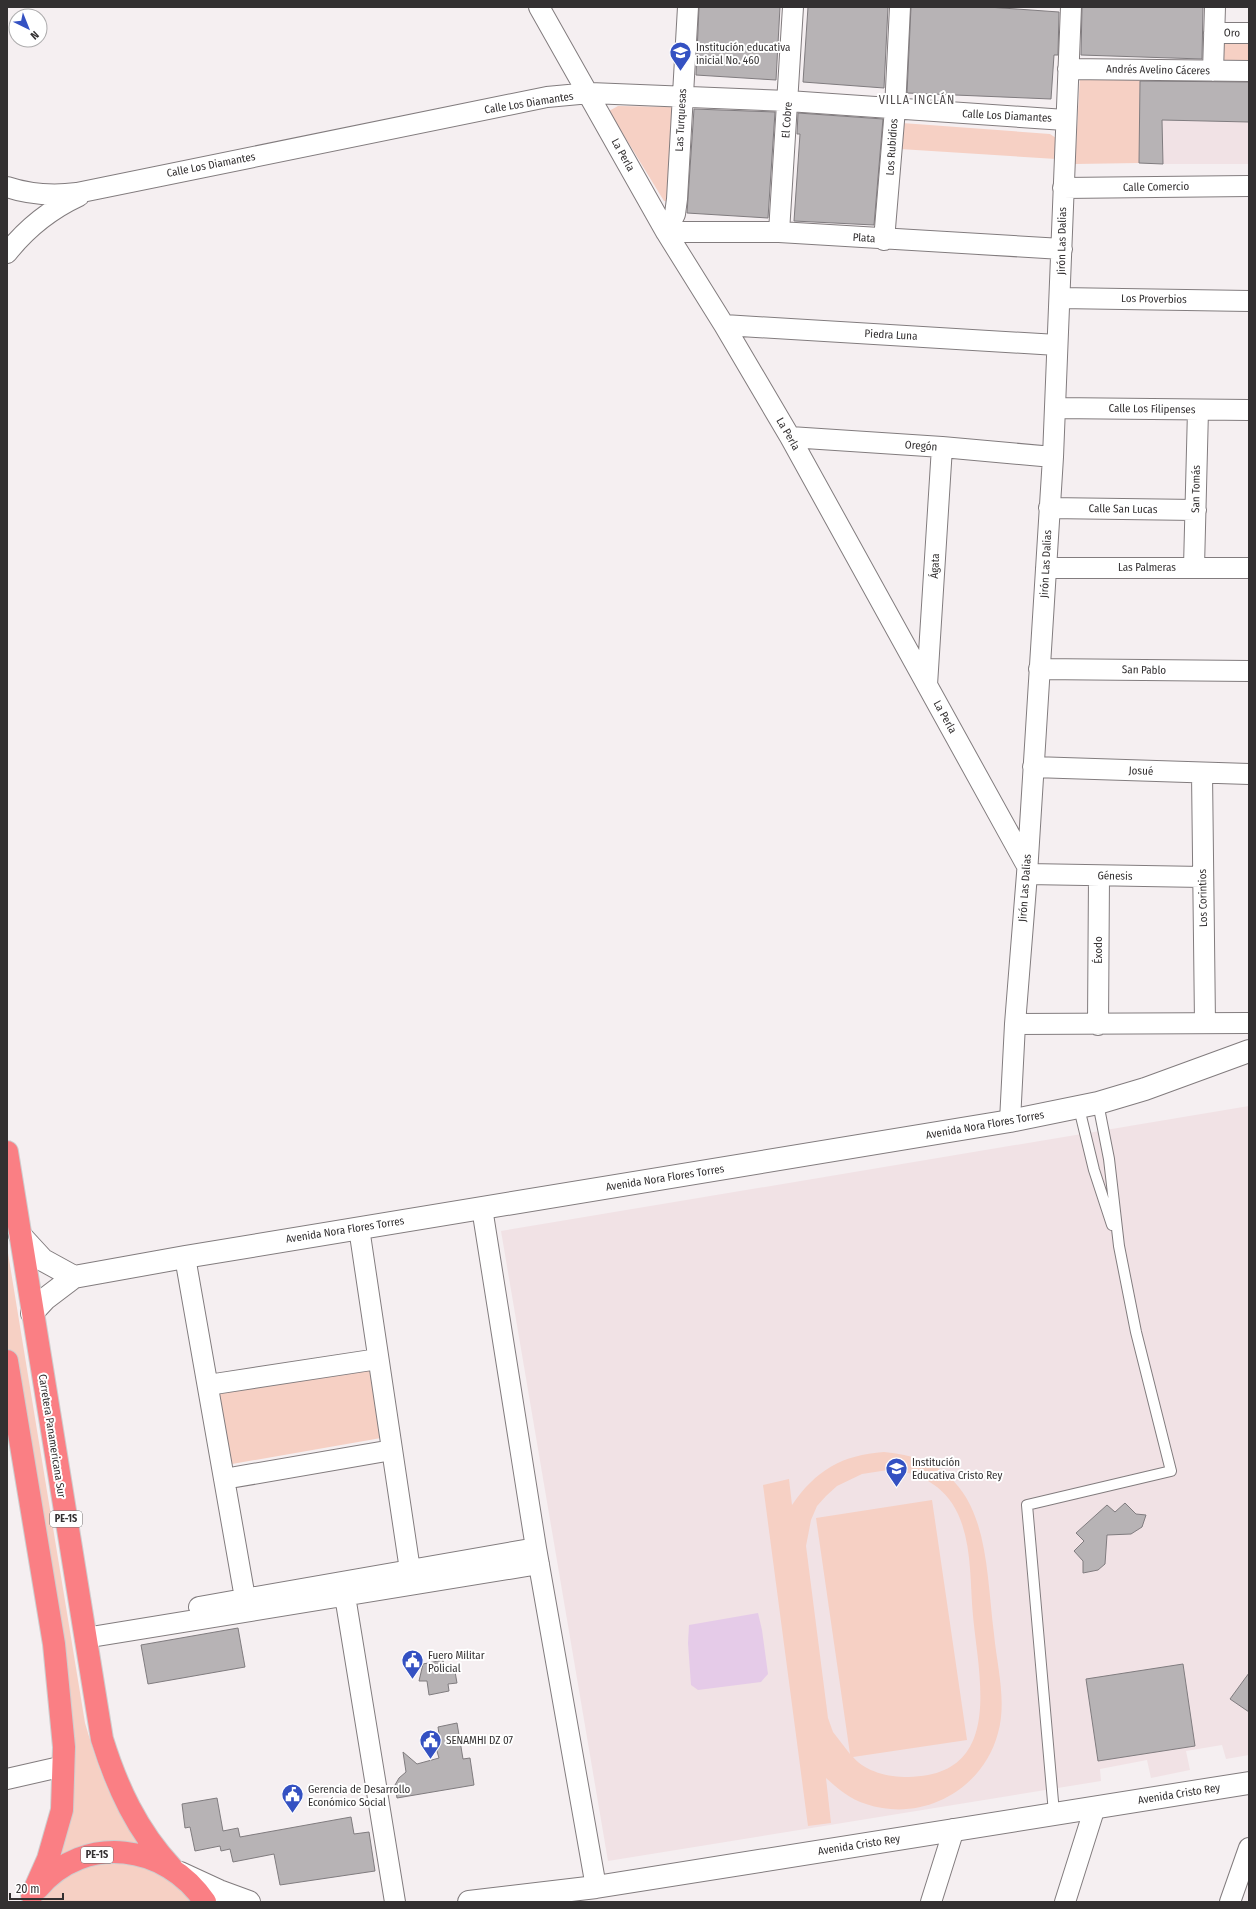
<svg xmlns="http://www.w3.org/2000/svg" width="1256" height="1909" viewBox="0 0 1256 1909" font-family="'Fira Sans Condensed',sans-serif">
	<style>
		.built { fill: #f1e2e5 }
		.green { fill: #f6d0c4; fill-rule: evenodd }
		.water { fill: #e5cbe8 }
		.building { fill: #b7b3b5; stroke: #807c7f }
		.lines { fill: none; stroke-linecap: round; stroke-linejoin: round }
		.lane-casing { stroke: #827c7e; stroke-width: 12 }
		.street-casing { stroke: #827c7e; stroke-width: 22 }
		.secondary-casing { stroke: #827c7e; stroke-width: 24 }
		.highway-casing { stroke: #cecdce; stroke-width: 24 }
		.lane { stroke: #fff; stroke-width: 10 }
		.street { stroke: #fff; stroke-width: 20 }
		.secondary { stroke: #fff; stroke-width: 22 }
		.highway { stroke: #fa7f84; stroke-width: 22 }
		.labels { text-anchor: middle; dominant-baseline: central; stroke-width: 4; stroke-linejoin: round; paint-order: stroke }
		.shield { fill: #fff; stroke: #706e6f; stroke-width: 1 }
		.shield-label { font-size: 10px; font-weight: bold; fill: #333031 }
		.street-label { font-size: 11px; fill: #333031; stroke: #fff }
		.poi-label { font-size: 11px; fill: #333031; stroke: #fff; text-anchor: start }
		.neighbourhood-label { font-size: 12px; letter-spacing: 1px; fill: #555051; stroke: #fff }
	</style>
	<rect width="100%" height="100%" fill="#f5eff1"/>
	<!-- built -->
	<path class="built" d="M1162 120 1249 122V164H1163Z
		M1249 1106V1755L1226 1759 1222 1745 1186 1751 1190 1770 1151 1778 1147 1760 1100 1769 1101 1781 608 1861 501 1231Z"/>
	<!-- green -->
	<path class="green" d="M1221 40H1249V68H1220Z
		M1080 77 1140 78 1139 163 1075 164Z
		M618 106 676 107 670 202 664 201 609 111Z
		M902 123 1050 134 1056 138V159L900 149Z
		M7 1247 85 1723C98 1767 111 1809 143 1844L127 1842 57 1861 67 1834 70 1818 7 1356Z
		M369 1368 381 1438 232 1464 219 1393Z
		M884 1452C990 1461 984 1553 994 1634 997 1666 1007 1702 998 1733 983 1790 922 1823 866 1804 850 1799 838 1789 826 1778L831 1823 808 1826 763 1485 789 1479 792 1505C816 1470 842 1455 884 1452ZM888 1470C917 1471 945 1485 958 1514 972 1544 970 1583 973 1616 979 1679 1004 1776 908 1777 888 1777 866 1772 853 1757L967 1740 932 1500 816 1518 850 1754 833 1732 828 1718 806 1546 811 1520 817 1506 826 1496 837 1486 862 1474Z
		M119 1860 156 1868 196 1902H36L50 1886 82 1866Z"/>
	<!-- water -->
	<path class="water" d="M758 1613 762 1630 768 1674 761 1682 698 1690 691 1685 688 1643 689 1625Z"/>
	<!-- building -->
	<path class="building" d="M699 7H780L776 80 696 75Z
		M808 7H888L884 88 803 82Z
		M911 7H988L1059 12 1058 55H1054L1051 99 907 93Z
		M1082 7H1203L1202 59 1081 55Z
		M1140 81 1249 82V122L1162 120 1163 164 1139 163Z
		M694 109 775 112 768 218 687 213Z
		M798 113 883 119 874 225 794 221 800 134H797Z
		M1125 1503 1136 1514 1146 1515 1142 1527 1131 1534 1107 1535 1105 1564 1098 1570 1083 1573V1561L1074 1551 1084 1541 1076 1533 1107 1505 1115 1512Z
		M238 1628 245 1667 148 1684 141 1645Z
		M443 1660 444 1668 454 1666 457 1683 448 1684 449 1691 429 1695 427 1681H419L423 1664Z
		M1183 1664 1195 1746 1098 1761 1086 1679Z
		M1249 1673V1712L1230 1699Z
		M457 1723 463 1759 470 1758 474 1785 397 1798 395 1785 399 1778 406 1772 403 1752 417 1764 439 1758 434 1741 439 1734 438 1727Z
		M217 1798 223 1831 238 1828 240 1837 351 1817 354 1834 369 1832 375 1871 280 1885 274 1854 233 1862 230 1849 221 1851 220 1846 195 1851 190 1827 185 1828 182 1804Z"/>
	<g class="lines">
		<defs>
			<path id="lane" d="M1079 1108 1094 1170 1112 1225
				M1054 1813 1027 1505 1171 1471 1136 1332 1119 1246 1109 1159 1098 1103"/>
			<path id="street" d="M539 7 666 232 724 325 790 437 1027 866
				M688 7 677 199 675 214 666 232H779L1062 249
				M1214 33H1249
				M1068 69 1249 71
				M1213 71 1215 7
				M7 187C31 195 52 196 77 193L547 97 590 93 788 101 1065 120
				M1063 188 1249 186
				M779 232 793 7
				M884 240 895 109 900 7
				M7 253C26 229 51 209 79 196
				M1060 298 1249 301
				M724 325 1057 345
				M1055 408 1249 410
				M790 437 942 447 1053 457
				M1049 508 1196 510
				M1194 567 1198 410
				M1046 568H1249
				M1039 669 1249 671
				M927 685 942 447
				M1033 767 1249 774
				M1202 773 1205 1023
				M1027 874 1203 877
				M1015 1024 1249 1023
				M1098 1025 1099 876
				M1010 1121 1015 1024 1027 874 1053 457 1071 7
				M482 1208 536 1548 596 1887
				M359 1228 410 1570
				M185 1257 245 1598
				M208 1385 378 1359
				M224 1479 392 1450
				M345 1596 395 1902
				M199 1607 536 1548
				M85 1638 539 1564
				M7 1779 64 1766
				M931 1902 954 1829
				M1065 1902 1095 1807
				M1230 1902 1249 1848"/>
			<path id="secondary" d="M20 1235 43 1260 74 1277
				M32 1313 45 1299 74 1277 185 1257 1010 1121 1098 1103 1145 1089 1249 1051
				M180 1873 219 1891 249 1902
				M469 1902 596 1887 1249 1783"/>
			<path id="highway" d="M7 1152 102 1739C117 1787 137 1831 172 1868
				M7 1361 54 1644 64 1747 62 1810 48 1859 32 1895
				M38 1888C85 1833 166 1844 205 1902"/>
		</defs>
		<!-- lane casing -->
		<use href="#lane" class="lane-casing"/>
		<!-- street casing -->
		<use href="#street" class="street-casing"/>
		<!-- secondary casing -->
		<use href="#secondary" class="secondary-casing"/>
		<!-- highway casing -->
		<use href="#highway" class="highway-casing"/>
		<!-- lane -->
		<use href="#lane" class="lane"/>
		<!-- street -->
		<use href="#street" class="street"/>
		<!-- secondary -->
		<use href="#secondary" class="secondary"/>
		<!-- highway -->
		<use href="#highway" class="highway"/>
	</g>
	<!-- icons -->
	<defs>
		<symbol id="school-pin" viewBox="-11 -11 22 30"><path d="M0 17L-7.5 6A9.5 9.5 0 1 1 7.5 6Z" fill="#3451c2" stroke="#fff"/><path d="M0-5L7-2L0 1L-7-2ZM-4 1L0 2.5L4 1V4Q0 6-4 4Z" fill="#fff"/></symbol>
		<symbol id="civic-pin" viewBox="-11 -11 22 30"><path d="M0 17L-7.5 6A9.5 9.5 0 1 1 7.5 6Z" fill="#3451c2" stroke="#fff"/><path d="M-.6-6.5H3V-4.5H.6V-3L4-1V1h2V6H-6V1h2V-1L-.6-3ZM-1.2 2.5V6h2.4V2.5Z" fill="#fff"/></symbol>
	</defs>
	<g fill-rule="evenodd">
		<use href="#school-pin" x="668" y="40" width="25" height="34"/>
		<use href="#school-pin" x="884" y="1456" width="25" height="34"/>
		<use href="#civic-pin" x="400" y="1648" width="25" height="34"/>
		<use href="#civic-pin" x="418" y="1728" width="25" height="34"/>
		<use href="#civic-pin" x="280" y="1782" width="25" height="34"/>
	</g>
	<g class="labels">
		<!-- shield labels -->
		<g class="shield">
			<rect x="50" y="1511" width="32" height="16" rx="3"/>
			<rect x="81" y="1847" width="32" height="16" rx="3"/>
		</g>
		<g class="shield-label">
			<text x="66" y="1519">PE-1S</text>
			<text x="97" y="1855">PE-1S</text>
		</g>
		<!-- street labels -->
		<g class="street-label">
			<text transform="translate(1232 33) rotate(1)">Oro</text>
			<text transform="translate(1158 70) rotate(1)">Andrés Avelino Cáceres</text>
			<text transform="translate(529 103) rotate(-9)">Calle Los Diamantes</text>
			<text transform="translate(1007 116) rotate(3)">Calle Los Diamantes</text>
			<text transform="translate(681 120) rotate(-87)">Las Turquesas</text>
			<text transform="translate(787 120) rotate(-86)">El Cobre</text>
			<text transform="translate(892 147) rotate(-86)">Los Rubidios</text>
			<text transform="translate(623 155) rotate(61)">La Perla</text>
			<text transform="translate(211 165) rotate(-11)">Calle Los Diamantes</text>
			<text transform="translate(1156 187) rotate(-1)">Calle Comercio</text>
			<text transform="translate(864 238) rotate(4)">Plata</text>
			<text transform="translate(1062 241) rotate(-89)">Jirón Las Dalias</text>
			<text transform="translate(1154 299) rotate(1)">Los Proverbios</text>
			<text transform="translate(891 335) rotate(3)">Piedra Luna</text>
			<text transform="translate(1152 409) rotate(1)">Calle Los Filipenses</text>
			<text transform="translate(788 434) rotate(60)">La Perla</text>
			<text transform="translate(921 446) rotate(4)">Oregón</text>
			<text transform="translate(1196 489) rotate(-89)">San Tomás</text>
			<text transform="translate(1123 509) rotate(1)">Calle San Lucas</text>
			<text transform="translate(1046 564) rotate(-87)">Jirón Las Dalias</text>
			<text transform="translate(935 566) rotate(-87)">Ágata</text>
			<text x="1147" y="567">Las Palmeras</text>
			<text transform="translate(1144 670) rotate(1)">San Pablo</text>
			<text transform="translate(945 717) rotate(61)">La Perla</text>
			<text transform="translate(1141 771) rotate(2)">Josué</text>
			<text transform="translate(1115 876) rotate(1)">Génesis</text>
			<text transform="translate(1025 888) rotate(-86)">Jirón Las Dalias</text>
			<text transform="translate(1203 898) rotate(-91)">Los Corintios</text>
			<text transform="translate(1098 950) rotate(-90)">Éxodo</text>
			<text transform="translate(985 1125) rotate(-10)">Avenida Nora Flores Torres</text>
			<text transform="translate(665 1178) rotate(-9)">Avenida Nora Flores Torres</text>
			<text transform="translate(345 1230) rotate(-9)">Avenida Nora Flores Torres</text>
			<text transform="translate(52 1436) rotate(81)">Carretera Panamericana Sur</text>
			<text transform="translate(1179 1794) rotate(-9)">Avenida Cristo Rey</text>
			<text transform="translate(859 1845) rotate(-9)">Avenida Cristo Rey</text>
		</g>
		<!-- poi labels -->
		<g class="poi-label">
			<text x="696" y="47">Institución educativa<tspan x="696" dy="13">inicial No. 460</tspan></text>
			<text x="912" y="1462">Institución<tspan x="912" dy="13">Educativa Cristo Rey</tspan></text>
			<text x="428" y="1655">Fuero Militar<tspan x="428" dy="13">Policial</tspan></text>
			<text x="446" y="1740">SENAMHI DZ 07</text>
			<text x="308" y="1789">Gerencia de Desarrollo<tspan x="308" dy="13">Económico Social</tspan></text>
		</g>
		<!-- neighbourhood labels -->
		<g class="neighbourhood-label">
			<text x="917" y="100">VILLA INCLÁN</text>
		</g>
	</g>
	<!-- border -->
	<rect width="1256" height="1909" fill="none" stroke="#333031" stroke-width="16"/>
	<!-- north arrow -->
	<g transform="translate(28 28) rotate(137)"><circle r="19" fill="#ffffff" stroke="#adacad"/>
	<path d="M0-3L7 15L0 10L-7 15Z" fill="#3451c2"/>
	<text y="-6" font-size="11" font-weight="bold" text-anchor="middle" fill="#333031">N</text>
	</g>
	<!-- scale -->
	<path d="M10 1893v6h53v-6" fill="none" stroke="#333031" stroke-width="2"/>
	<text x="16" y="1893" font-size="12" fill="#333031" stroke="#ffffff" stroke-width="3" paint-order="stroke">20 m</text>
</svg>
